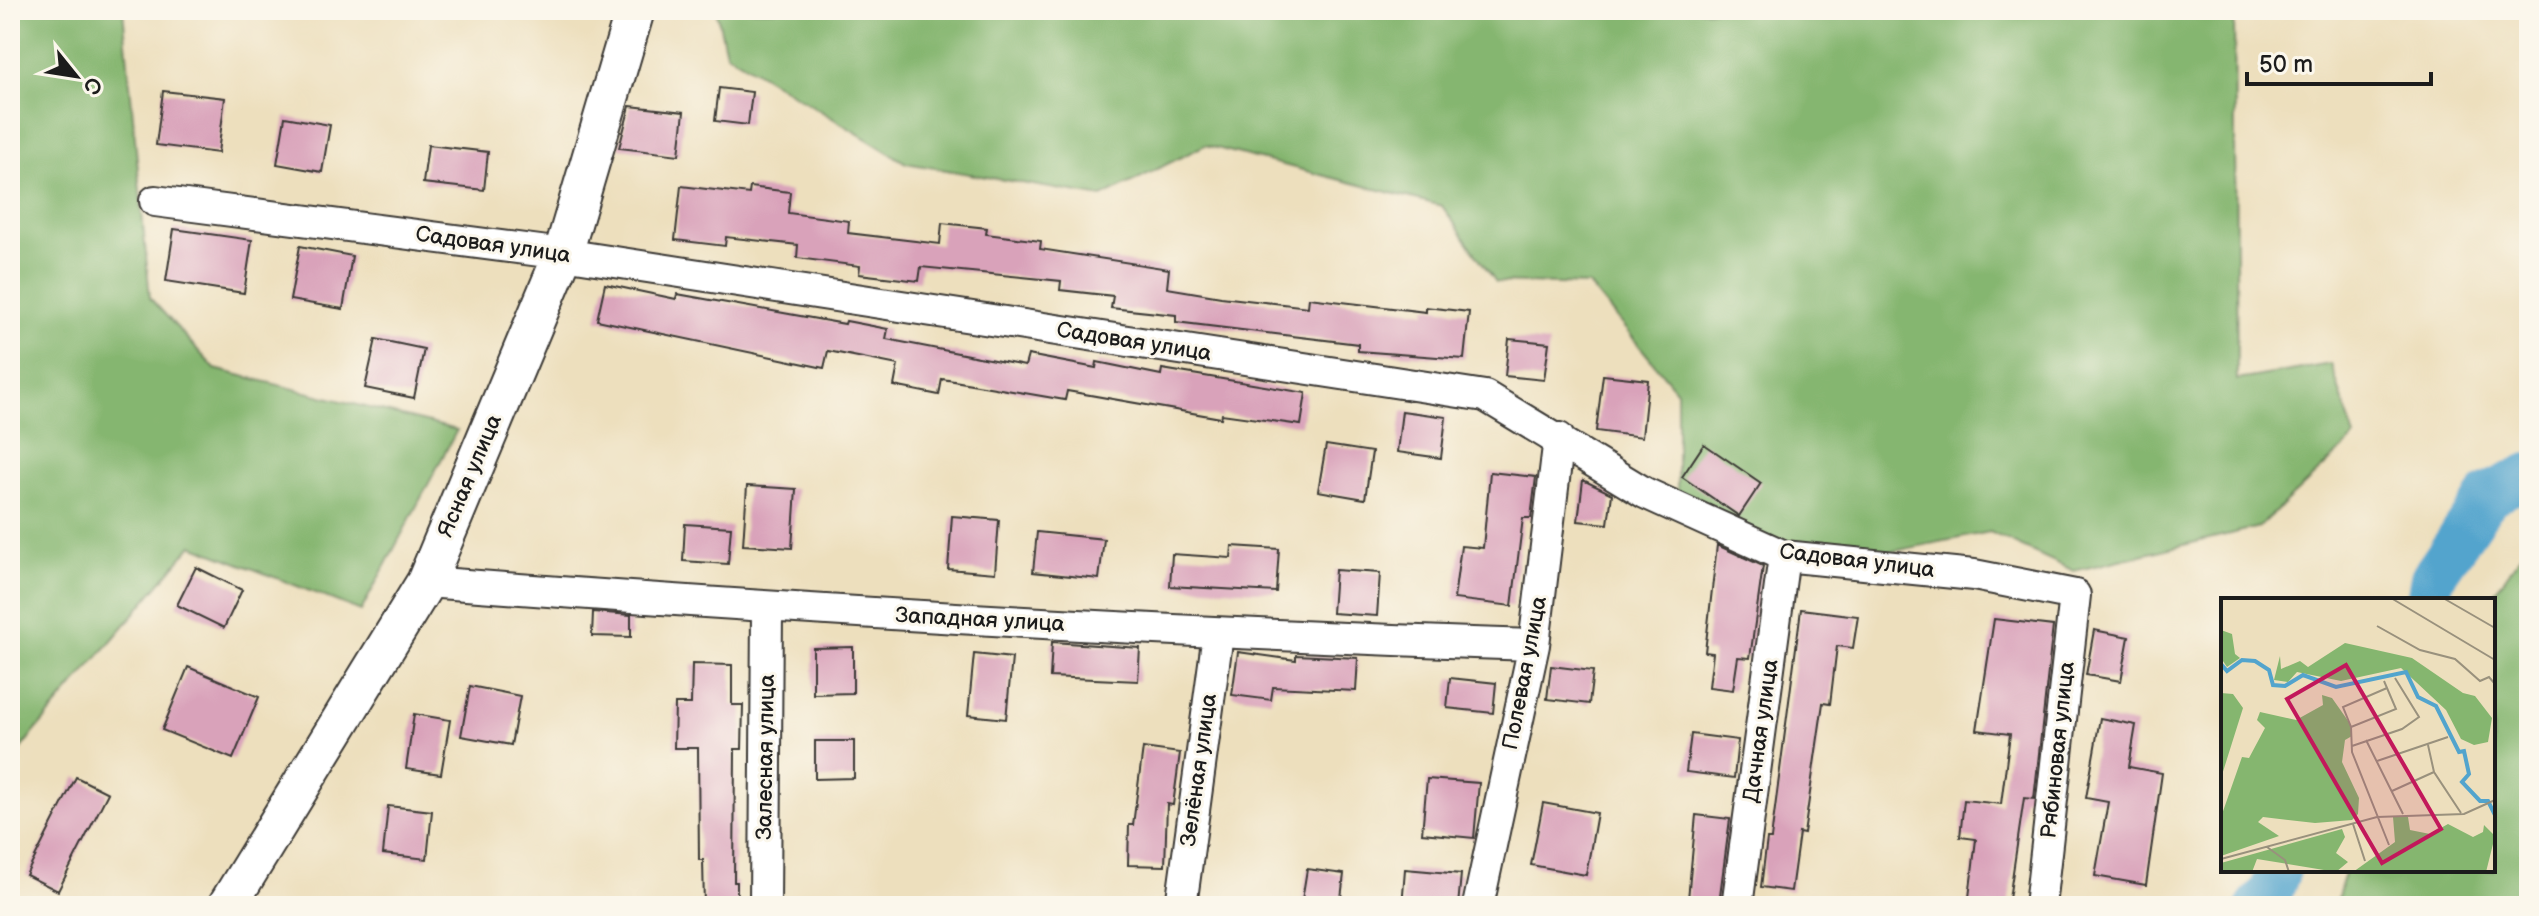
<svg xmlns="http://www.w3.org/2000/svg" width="2539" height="916" viewBox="0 0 2539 916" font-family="'Balsamiq Sans',sans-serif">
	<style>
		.forest { fill: #85b66f; stroke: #506946; stroke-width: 2 }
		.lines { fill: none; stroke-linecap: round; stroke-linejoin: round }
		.river { stroke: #52a4cd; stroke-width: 44 }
		.building { fill: #d9a2ba }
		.minor-casing { stroke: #3b3934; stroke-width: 34 }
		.major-casing { stroke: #3b3934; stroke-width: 42 }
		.minor { stroke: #fff; stroke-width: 30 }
		.major { stroke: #fff; stroke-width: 38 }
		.labels { text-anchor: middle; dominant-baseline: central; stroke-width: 6; stroke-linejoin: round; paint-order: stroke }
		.street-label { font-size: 22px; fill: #1c1c1c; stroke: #fbf7ec }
		.inset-river { fill: none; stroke: #52a4cd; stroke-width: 4 }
		.inset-road { fill: none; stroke: #99917d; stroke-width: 2 }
		.view { fill: #c2185b; fill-opacity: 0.15; stroke: #c2185b; stroke-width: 4 }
		.inset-edge { fill: none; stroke: #1c1c1c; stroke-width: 4 }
	</style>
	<rect width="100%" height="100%" fill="#fbf7ec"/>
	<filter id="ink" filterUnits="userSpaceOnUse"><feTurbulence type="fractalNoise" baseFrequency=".0125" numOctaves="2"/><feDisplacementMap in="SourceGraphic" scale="16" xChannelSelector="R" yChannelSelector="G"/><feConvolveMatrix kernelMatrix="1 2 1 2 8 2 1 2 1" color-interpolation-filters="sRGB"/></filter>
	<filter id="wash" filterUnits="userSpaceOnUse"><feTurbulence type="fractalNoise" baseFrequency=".006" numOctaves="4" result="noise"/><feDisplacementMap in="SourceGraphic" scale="32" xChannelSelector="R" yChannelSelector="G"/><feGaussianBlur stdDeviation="1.8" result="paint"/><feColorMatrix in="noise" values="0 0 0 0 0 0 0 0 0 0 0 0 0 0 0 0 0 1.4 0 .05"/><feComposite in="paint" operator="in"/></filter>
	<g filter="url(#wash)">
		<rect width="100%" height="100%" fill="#eddfbd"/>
		<!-- forest -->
		<path class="forest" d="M10 10H123L150 298 215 369 457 430 361 611 192 545 16 754 10 906Z
			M716 10H2234L2237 380 2331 364 2355 438 2259 527 2074 571 1990 532 1819 566 1677 506V391L1589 285 1496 282 1442 206 1205 145 1102 197 906 163 726 53Z
			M2529 544V906H2335L2346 870H2493V600H2489Z"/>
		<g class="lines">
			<!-- river -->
			<path class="river" d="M2428 600 2432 578 2489 495 2529 475
				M2258 906 2271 892 2279 870"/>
		</g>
		<g id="blocks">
			<!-- building -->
			<path class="building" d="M719 88 752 92 748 125 715 121Z
				M163 91 225 98 218 153 156 145Z
				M630 106 684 112 679 155 619 148Z
				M285 117 330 125 322 172 277 164Z
				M428 145 488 152 484 190 423 183Z
				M681 186 749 194 750 187 790 192 788 213 849 221 848 233 940 244 942 223 987 228 986 234 1041 241 1040 249 1169 269 1167 288 1221 297 1308 307 1309 298 1426 312V307L1469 312 1464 359 1358 351V344L1176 322V315L1111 308 1113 296 1060 290 1061 281 921 267 919 281 859 274 860 266 797 258 798 245 726 237 725 246 675 240Z
				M174 229 252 240 244 293 166 281Z
				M300 246 352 256 343 309 290 300Z
				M605 284 676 299 677 294 845 324 846 321 888 329 886 339 1025 366 1028 355 1096 368 1097 362 1161 375 1162 369 1306 393 1301 425 1222 414 1221 418 1067 391 1065 400 942 379 939 395 894 386 898 365 828 351 824 368 597 320Z
				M376 339 424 349 414 398 365 388Z
				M1509 339 1549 343 1544 380 1505 376Z
				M1603 375 1648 380 1642 437 1596 431Z
				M1402 411 1446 417 1441 458 1397 452Z
				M1704 444 1761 483 1739 516 1682 477Z
				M1326 445 1372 452 1365 499 1318 491Z
				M1490 472 1536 477 1531 518H1523L1512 606 1454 599 1461 546 1483 548Z
				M1583 480 1612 494 1608 524 1578 521Z
				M747 486 796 489 792 548 743 545Z
				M952 516 999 520 995 573 948 569Z
				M685 524 731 527 728 564 683 561Z
				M1037 532 1104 539 1099 579 1033 572Z
				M1717 545 1763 566 1750 658 1738 657 1733 690 1709 687 1713 653 1705 652Z
				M1232 546 1279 549 1276 592 1170 586 1172 554 1231 558Z
				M196 567 242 590 224 628 177 605Z
				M1335 570 1380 573 1377 616 1332 613Z
				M1801 609 1858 616 1853 648 1837 646 1830 704 1823 703 1804 834 1799 833 1791 891 1761 887 1767 839H1771Z
				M593 612 631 615V637L592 636Z
				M1994 619 2053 626 2034 799 2024 798 2008 906H1968L1976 839 1960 837 1964 800 2001 804 2010 734 1977 730Z
				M2094 630 2129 637 2121 681 2086 675Z
				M1052 642 1140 648 1138 681 1050 677Z
				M853 647V693L813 694V648Z
				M1238 652 1296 660V655L1358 658 1356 691 1273 687 1271 700 1232 695Z
				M974 654 1012 658 1006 719 968 715Z
				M692 664 732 665V705H743L742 749H735L734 882H737V906H704L703 860H699L698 748H674L675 704H691Z
				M1551 666 1593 671 1589 704 1547 699Z
				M188 667 259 697 233 759 162 730Z
				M1450 678 1496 683 1493 713 1447 708Z
				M470 686 520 696 511 745 461 736Z
				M414 714 450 720 441 774 406 769Z
				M2100 718 2136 725 2129 767 2162 773 2146 885 2095 876 2108 802 2086 798Z
				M1691 734 1738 740 1734 778 1686 772Z
				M815 741H854V778L815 779Z
				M1143 748 1180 753 1173 805 1167 804 1165 866 1128 865 1129 825H1133Z
				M76 777 108 793 58 891 26 875Z
				M1427 779 1479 783 1474 838 1422 833Z
				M1543 803 1597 813 1586 875 1531 865Z
				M388 806 432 811 427 859 383 854Z
				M1696 815 1730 819 1719 903 1688 899Z
				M1307 869 1344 874 1340 906H1301Z
				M1405 869 1461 874 1458 906H1402Z"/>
		</g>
	</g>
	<g filter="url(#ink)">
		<use href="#blocks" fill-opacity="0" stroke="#3b3934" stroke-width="2"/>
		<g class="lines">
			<defs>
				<path id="minor" d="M155 201 563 254 1485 396 1645 493 1784 556 1974 575 2075 595 2040 906
					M426 582C795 610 1164 633 1534 645
					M765 906 767 608
					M1181 906 1218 634
					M1478 906 1534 645 1559 438
					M1737 906 1784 556"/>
				<path id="major" d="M227 906 426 582 563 254 635 10"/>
			</defs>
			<!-- minor casing -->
			<use href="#minor" class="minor-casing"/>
			<!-- major casing -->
			<use href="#major" class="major-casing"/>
			<!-- minor -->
			<use href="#minor" class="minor"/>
			<!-- major -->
			<use href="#major" class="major"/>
		</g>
	</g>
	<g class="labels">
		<!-- street labels -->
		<g class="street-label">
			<text transform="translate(493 245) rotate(8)">Садовая улица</text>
			<text transform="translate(1134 342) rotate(9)">Садовая улица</text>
			<text transform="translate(470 476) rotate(-67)">Ясная улица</text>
			<text transform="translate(1857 561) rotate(7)">Садовая улица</text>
			<text transform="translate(980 620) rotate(3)">Западная улица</text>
			<text transform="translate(1525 673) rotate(-79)">Полевая улица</text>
			<text transform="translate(1761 731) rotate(-82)">Дачная улица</text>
			<text transform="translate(2058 750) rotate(-84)">Рябиновая улица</text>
			<text transform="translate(766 757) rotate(-89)">Залесная улица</text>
			<text transform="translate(1199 770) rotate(-82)">Зелёная улица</text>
		</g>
	</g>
	<!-- overview -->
	<g transform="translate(2221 598)">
		<rect width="274" height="274" fill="#eddfbd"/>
		<path d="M0 32 11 36 14 56 19 60 6 69 0 60ZM124 45 191 60 242 95 254 98 271 120 267 144 253 147 240 141 225 112 180 70 120 83 76 74 67 84 53 82 59 58 60 71 79 63 87 69ZM0 95 12 96 22 110 0 180ZM101 97 111 100 130 127 131 138 124 142 121 164 138 200 137 216 131 222 94 225 42 219 37 224 58 238 0 258V219L21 159 28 160 44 130 36 122 39 114 75 122 102 107ZM172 219H187L189 232 209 236 227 226 252 239 262 234 263 227 274 238 265 274H132L174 244ZM121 231 124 239 115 255 127 264 115 274 36 261 31 274H0V265Z" fill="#85b66f"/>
		<path class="inset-river" d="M0 66 6 73 21 62 34 63 48 72 52 87 64 88 82 77 115 89 185 74 197 99 215 108 238 154 243 153 248 176 241 184 259 203H267L274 217"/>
		<path class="inset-road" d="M170 0 274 62M222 0 274 30M156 28 199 52 234 61 259 83 268 79 274 86M166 90 122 109 130 129 131 154 168 247M130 129 175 111 163 83M145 142 182 216M274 146V196M207 147 213 174 240 215M131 148 181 131 198 119 174 80M156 163 227 139M171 193 213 174M132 226 144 263M46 249 64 262 68 274M0 261 156 219 243 216 274 202"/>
		<path class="view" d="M125 67 220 231 161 265 66 101Z"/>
		<rect width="274" height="274" class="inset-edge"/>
	</g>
	<!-- margin -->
	<rect width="2539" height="916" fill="none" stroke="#fbf7ec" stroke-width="40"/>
	<!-- north arrow -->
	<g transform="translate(76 76) rotate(120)" stroke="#fbf7ec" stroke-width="6" paint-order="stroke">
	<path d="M0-6L14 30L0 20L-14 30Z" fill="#1c1c1c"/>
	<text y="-12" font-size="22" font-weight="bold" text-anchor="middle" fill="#1c1c1c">С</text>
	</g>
	<!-- scale -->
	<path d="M2247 72v12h184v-12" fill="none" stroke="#1c1c1c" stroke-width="4"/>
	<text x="2259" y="72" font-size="24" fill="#1c1c1c" stroke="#fbf7ec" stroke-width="6" paint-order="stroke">50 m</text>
</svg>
